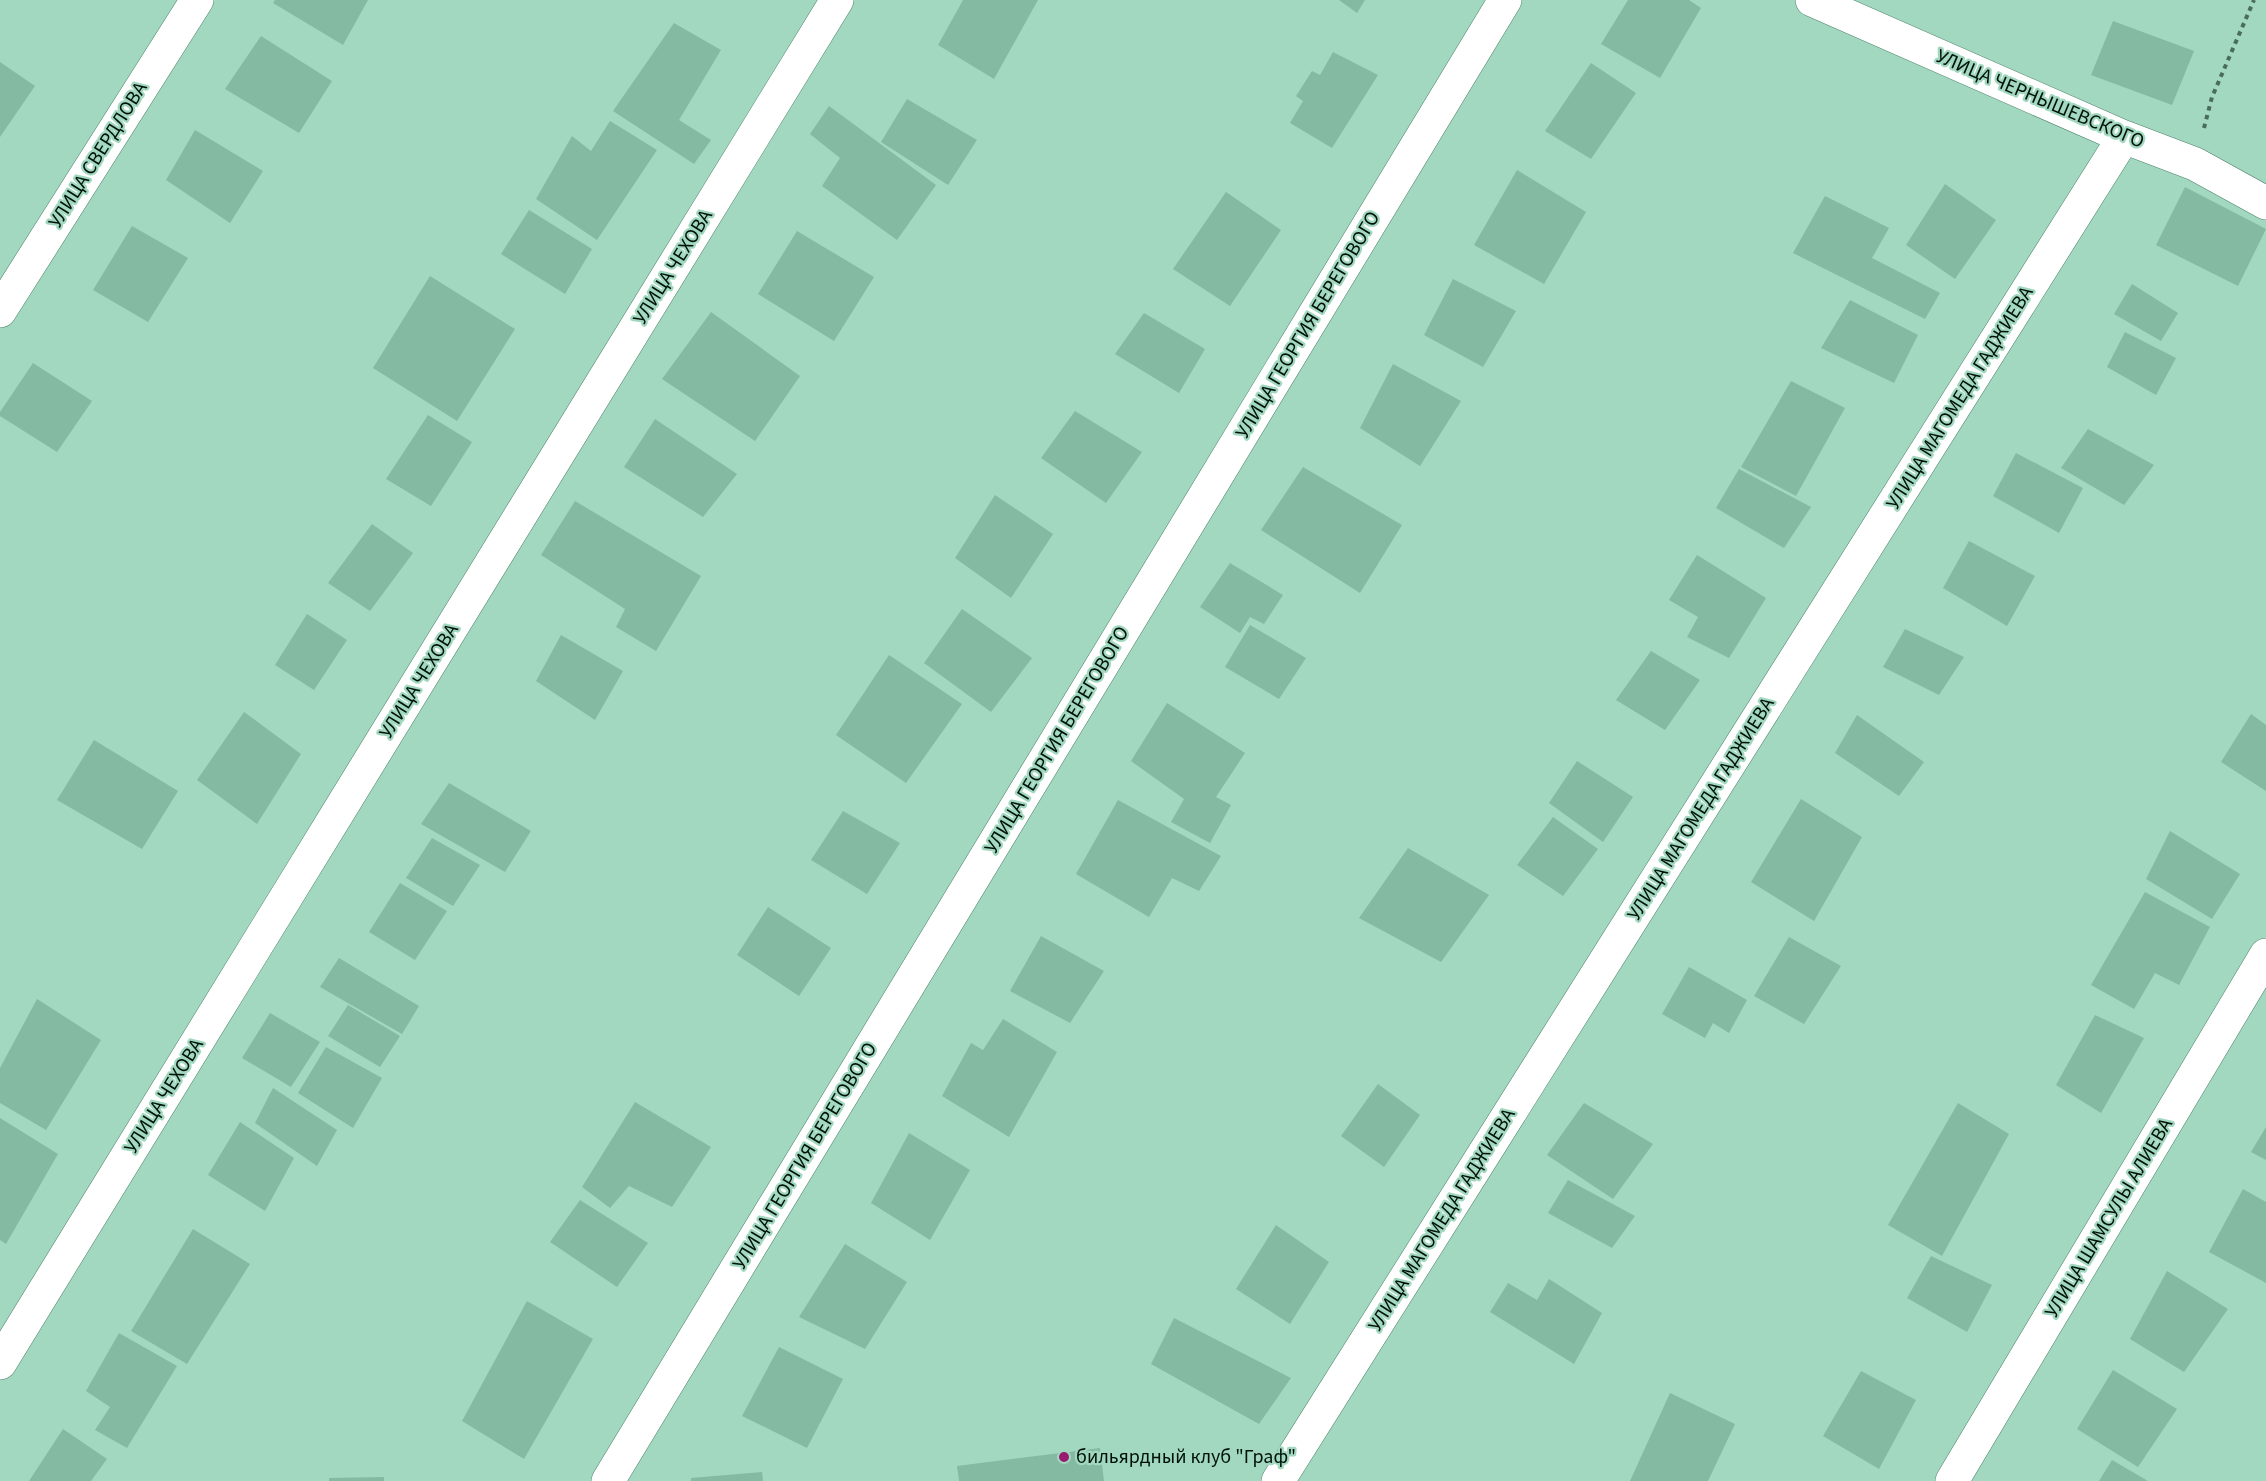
<svg xmlns="http://www.w3.org/2000/svg" width="2266" height="1481" viewBox="0 0 2266 1481" font-family="'Source Sans 3',sans-serif">
	<style>
		.building { fill: #84baa1 }
		.lines { fill: none; stroke-linecap: round; stroke-linejoin: round }
		.minor-casing { stroke: #4e836c; stroke-width: 34 }
		.path { stroke: #4a6c5c; stroke-width: 4; stroke-dasharray: 4.5 4.5; stroke-linecap: butt }
		.minor { stroke: #fff; stroke-width: 33 }
		.poi-dot { fill: #991a71; stroke: #a1d8bf; stroke-width: 2 }
		.labels { text-anchor: middle; dominant-baseline: central; stroke-width: 4.5; stroke-linejoin: round; paint-order: stroke }
		.street-label { font-size: 20px; fill: #001109; stroke: #a1d8bf }
		.poi-label { font-size: 20px; fill: #001109; stroke: #a1d8bf; text-anchor: start }
	</style>
	<rect width="100%" height="100%" fill="#a1d8bf"/>
	<!-- building -->
	<path class="building" d="M275 0H368L343 45 273 3Z
		M963 0H1038L994 79 938 45Z
		M1339 0H1365L1357 13Z
		M1628 0H1689L1701 8 1660 78 1601 44Z
		M2113 21 2194 51 2172 105 2091 75Z
		M674 23 721 50 679 120 711 140 694 164 613 111Z
		M261 36 332 81 299 133 225 89Z
		M1333 52 1378 75 1332 148 1290 123 1303 101 1296 96 1312 71 1320 75Z
		M0 62 35 86 0 137Z
		M1591 63 1636 93 1591 159 1545 131Z
		M907 99 977 140 948 185 881 142Z
		M829 106 936 185 897 240 822 186 840 158 810 134Z
		M610 121 657 150 597 240 536 199 572 136 591 151Z
		M195 130 263 171 230 223 166 180Z
		M1517 170 1586 212 1544 284 1474 245Z
		M1945 184 1996 220 1955 279 1906 245Z
		M2185 187 2266 229 2238 286 2156 245Z
		M1226 192 1281 230 1230 306 1173 269Z
		M1825 196 1889 228 1872 258 1940 293 1925 319 1793 253Z
		M529 210 592 249 565 294 501 254Z
		M132 226 188 258 148 322 93 290Z
		M797 231 874 277 834 341 758 294Z
		M430 276 515 329 457 421 373 368Z
		M1453 279 1516 311 1483 367 1424 335Z
		M2132 284 2178 313 2161 341 2114 314Z
		M1850 300 1918 335 1894 383 1821 348Z
		M711 312 800 376 755 441 662 379Z
		M1144 313 1205 349 1179 393 1115 354Z
		M2125 332 2176 358 2156 395 2107 367Z
		M33 363 92 401 57 452 0 416V412Z
		M1393 364 1461 401 1420 466 1360 428Z
		M1791 381 1845 408 1796 496 1741 467Z
		M1075 411 1142 452 1106 503 1041 458Z
		M428 415 472 442 431 506 386 479Z
		M655 419 737 474 703 517 624 467Z
		M2088 429 2154 465 2124 505 2061 468Z
		M2016 453 2083 488 2059 533 1993 496Z
		M1303 467 1402 525 1360 593 1261 530Z
		M1739 469 1811 507 1784 548 1716 508Z
		M995 495 1053 534 1011 598 955 558Z
		M575 501 701 576 656 651 616 627 625 609 541 555Z
		M372 524 413 553 370 611 328 583Z
		M1969 541 2035 576 2007 626 1943 588Z
		M1697 555 1766 598 1729 658 1687 637 1698 617 1669 600Z
		M1230 563 1283 595 1264 624 1250 617 1240 633 1200 607Z
		M962 609 1032 658 991 712 924 663Z
		M307 614 347 640 314 690 275 665Z
		M1250 625 1306 658 1279 699 1225 667Z
		M1905 629 1964 657 1939 695 1883 667Z
		M561 635 623 671 595 720 536 681Z
		M1651 651 1700 680 1665 730 1616 700Z
		M889 655 962 704 906 783 836 735Z
		M1167 703 1245 753 1216 797 1231 805 1210 843 1171 822 1184 799 1131 761Z
		M244 712 301 754 257 824 197 780Z
		M2251 714 2266 725V791L2221 762Z
		M1857 715 1924 762 1899 796 1835 753Z
		M94 740 178 791 142 849 57 800Z
		M1577 761 1633 797 1603 842 1549 803Z
		M449 783 531 831 505 872 421 824Z
		M1801 799 1862 837 1814 921 1751 882Z
		M1118 800 1221 856 1199 891 1172 878 1149 917 1076 874Z
		M843 811 900 843 867 894 811 860Z
		M1553 817 1598 849 1563 896 1517 865Z
		M2170 831 2240 874 2212 919 2146 879Z
		M432 838 480 865 453 906 406 878Z
		M1408 848 1489 895 1441 962 1359 918Z
		M400 883 447 911 415 960 369 932Z
		M2145 892 2210 927 2179 985 2155 973 2134 1009 2091 985Z
		M768 907 831 948 799 996 737 955Z
		M1041 936 1104 971 1070 1023 1010 991Z
		M1789 937 1841 966 1804 1024 1754 996Z
		M339 958 419 1006 402 1034 320 987Z
		M1689 967 1747 1000 1729 1033 1713 1023 1705 1038 1662 1014Z
		M37 999 101 1040 46 1130 0 1103V1068Z
		M348 1005 400 1036 380 1067 328 1036Z
		M270 1013 320 1042 291 1087 242 1058Z
		M2095 1015 2144 1038 2101 1113 2056 1085Z
		M1003 1019 1057 1052 1009 1137 942 1096 971 1043 983 1050Z
		M326 1047 382 1078 353 1128 298 1093Z
		M1378 1084 1420 1115 1384 1167 1341 1136Z
		M273 1088 337 1130 317 1166 255 1123Z
		M635 1102 711 1147 672 1207 629 1186 610 1208 582 1187Z
		M1584 1103 1653 1144 1613 1199 1547 1155Z
		M1958 1103 2009 1134 1942 1256 1888 1225Z
		M0 1118 58 1154 6 1244 0 1240Z
		M240 1122 294 1158 265 1211 208 1175Z
		M2266 1127V1160L2251 1152Z
		M909 1133 970 1170 930 1240 871 1203Z
		M1568 1180 1635 1216 1612 1248 1548 1213Z
		M2243 1189 2266 1202V1283L2209 1252Z
		M580 1200 648 1243 617 1287 550 1242Z
		M1276 1225 1329 1262 1290 1324 1236 1289Z
		M193 1229 250 1264 187 1364 131 1331Z
		M845 1244 907 1282 865 1349 799 1317Z
		M1931 1256 1992 1285 1967 1332 1907 1298Z
		M2167 1271 2228 1309 2184 1372 2130 1339Z
		M1549 1279 1602 1313 1574 1364 1490 1312 1508 1283 1537 1300Z
		M527 1301 593 1339 524 1459 462 1421Z
		M1174 1318 1291 1378 1259 1424 1151 1364Z
		M119 1333 177 1366 127 1448 95 1430 110 1407 86 1391Z
		M779 1347 843 1379 807 1448 742 1416Z
		M2113 1370 2177 1409 2138 1467 2077 1429Z
		M1861 1371 1916 1400 1879 1469 1823 1436Z
		M1670 1393 1735 1424 1708 1481H1630Z
		M63 1429 107 1459 91 1481H29Z
		M1100 1448 1104 1481H959L957 1466Z
		M2112 1460 2148 1481H2099Z
		M762 1472 763 1481H691V1478Z
		M384 1477V1481H329V1478Z"/>
	<g class="lines">
		<defs>
			<path id="minor" d="M1812 0 2124 137 2195 164 2266 203
				M0 311 197 0
				M0 1363 837 0
				M608 1481 1505 0
				M1278 1481 2124 137
				M1952 1481 2266 955"/>
		</defs>
		<!-- minor casing -->
		<use href="#minor" class="minor-casing"/>
		<!-- path -->
		<path class="path" d="M2204 128 2212 97 2254 0"/>
		<!-- minor -->
		<use href="#minor" class="minor"/>
	</g>
	<!-- markers -->
	<circle class="poi-dot" cx="1064" cy="1457" r="6"/>
	<g class="labels">
		<!-- street labels -->
		<g class="street-label">
			<text transform="translate(2040 99) rotate(23)">УЛИЦА ЧЕРНЫШЕВСКОГО</text>
			<text transform="translate(98 155) rotate(-58)">УЛИЦА СВЕРДЛОВА</text>
			<text transform="translate(673 267) rotate(-58)">УЛИЦА ЧЕХОВА</text>
			<text transform="translate(1308 325) rotate(-59)">УЛИЦА ГЕОРГИЯ БЕРЕГОВОГО</text>
			<text transform="translate(1960 398) rotate(-58)">УЛИЦА МАГОМЕДА ГАДЖИЕВА</text>
			<text transform="translate(419 681) rotate(-58)">УЛИЦА ЧЕХОВА</text>
			<text transform="translate(1057 740) rotate(-59)">УЛИЦА ГЕОРГИЯ БЕРЕГОВОГО</text>
			<text transform="translate(1701 809) rotate(-58)">УЛИЦА МАГОМЕДА ГАДЖИЕВА</text>
			<text transform="translate(164 1096) rotate(-58)">УЛИЦА ЧЕХОВА</text>
			<text transform="translate(805 1156) rotate(-59)">УЛИЦА ГЕОРГИЯ БЕРЕГОВОГО</text>
			<text transform="translate(2109 1218) rotate(-59)">УЛИЦА ШАМСУЛЫ АЛИЕВА</text>
			<text transform="translate(1442 1220) rotate(-58)">УЛИЦА МАГОМЕДА ГАДЖИЕВА</text>
		</g>
		<!-- poi labels -->
		<g class="poi-label">
			<text x="1076" y="1457">бильярдный клуб "Граф"</text>
		</g>
	</g>
</svg>
